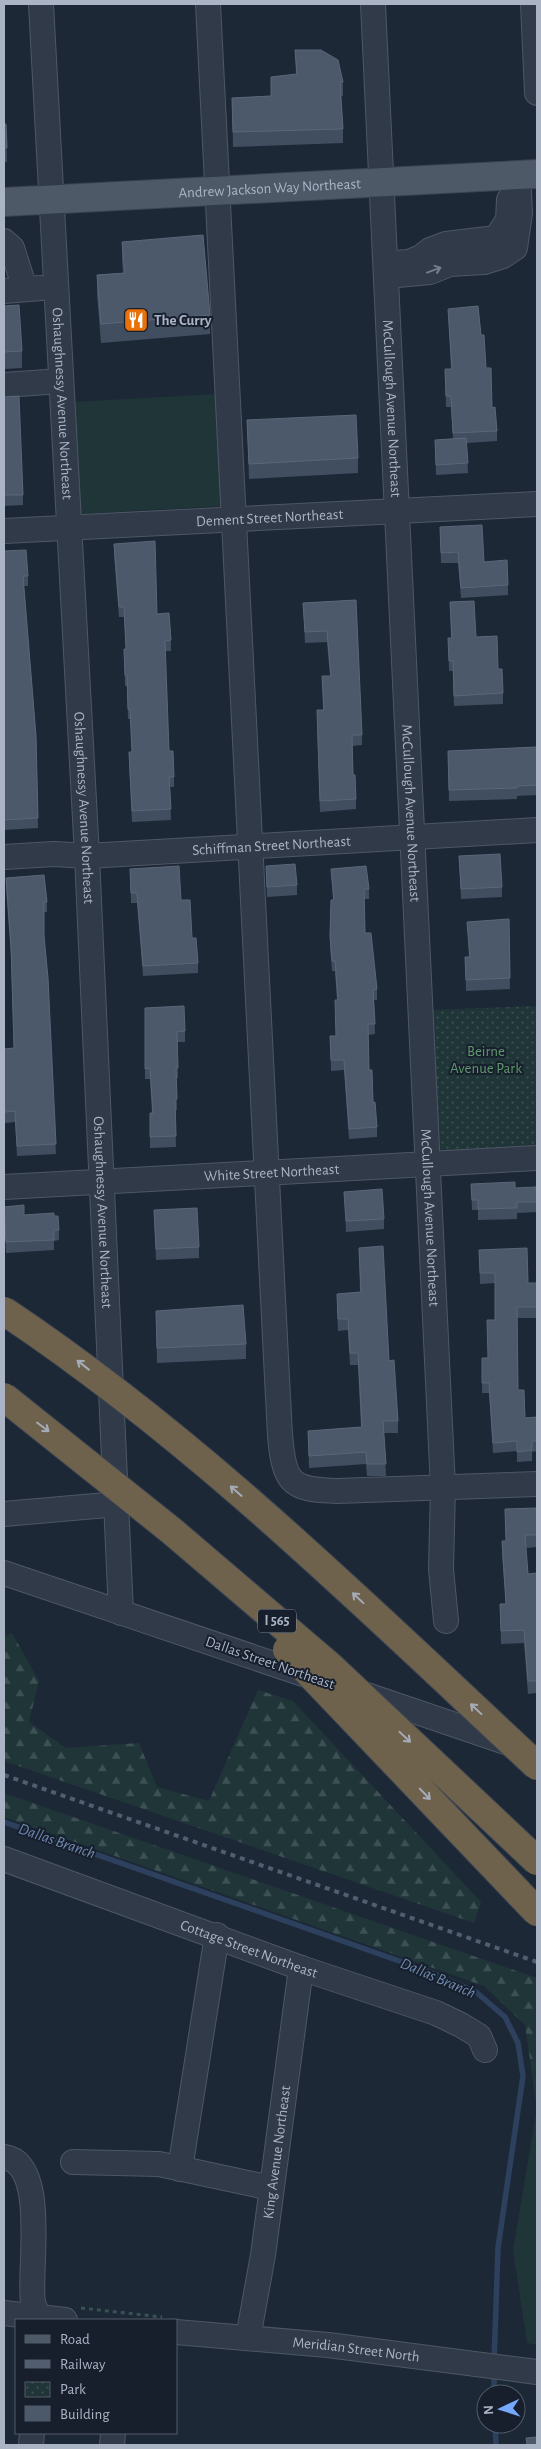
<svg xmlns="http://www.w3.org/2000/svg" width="541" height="2449" viewBox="0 0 541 2449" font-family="'Alegreya Sans',sans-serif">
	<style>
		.grass { fill: #1f3538 }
		.forest { fill: url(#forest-firs) }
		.park { fill: url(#park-dots) }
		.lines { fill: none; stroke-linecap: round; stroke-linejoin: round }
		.stream { stroke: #2d415e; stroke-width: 5.5 }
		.minor-casing { stroke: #4e5766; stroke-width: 26 }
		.major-casing { stroke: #3a4351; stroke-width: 30 }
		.path { stroke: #395153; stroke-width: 3; stroke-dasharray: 4 4; stroke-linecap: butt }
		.minor { stroke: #313a48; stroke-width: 24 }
		.major { stroke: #4e5968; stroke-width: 28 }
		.rail { stroke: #525e70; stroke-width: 4; stroke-dasharray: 5 5; stroke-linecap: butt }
		.highway-bridge-casing { stroke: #3b4452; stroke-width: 30; stroke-linecap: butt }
		.highway-bridge { stroke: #6f624d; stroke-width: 28 }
		.wall { fill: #414e60 }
		.building { fill: #4c596b; stroke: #5b6779 }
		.oneway { stroke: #747d8d }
		.oneway2 { stroke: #a4acb9 }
		.labels { text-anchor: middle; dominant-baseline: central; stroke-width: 4; stroke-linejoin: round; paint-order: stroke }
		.shield { fill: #171f2c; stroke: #7e8797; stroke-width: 1 }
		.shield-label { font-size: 14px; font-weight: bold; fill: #aab4c5 }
		.street-label { font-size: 15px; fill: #aab4c5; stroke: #171f2c }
		.poi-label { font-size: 15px; font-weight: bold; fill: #aab4c5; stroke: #171f2c; text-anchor: start }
		.park-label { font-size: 15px; fill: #60976e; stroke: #171f2c }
		.water-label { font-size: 16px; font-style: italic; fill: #6f8ab1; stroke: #171f2c }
	</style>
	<defs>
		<pattern id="forest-firs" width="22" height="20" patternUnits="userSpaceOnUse" patternTransform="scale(1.25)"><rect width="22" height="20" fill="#1f3538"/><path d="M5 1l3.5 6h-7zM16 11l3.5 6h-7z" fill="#3d5053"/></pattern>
		<pattern id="park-dots" width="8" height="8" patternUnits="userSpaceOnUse" patternTransform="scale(1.25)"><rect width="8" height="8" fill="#1f3538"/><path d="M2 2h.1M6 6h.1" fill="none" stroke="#3d5053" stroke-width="1.8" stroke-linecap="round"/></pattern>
	</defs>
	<rect width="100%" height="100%" fill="#1d2837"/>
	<!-- grass -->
	<path class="grass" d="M217 394 223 506 79 514 73 402Z
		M537 2108V2345L527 2343 513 2250Z"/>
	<!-- forest -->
	<path class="forest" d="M12 1633 39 1681 29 1722 66 1748 139 1743 157 1787 209 1801 258 1690 293 1701 481 1902 474 1923 4 1761V1637Z
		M4 1793 537 1978V2110L525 2025 484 1986 4 1817Z"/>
	<!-- park -->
	<path class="park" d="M537 1006V1151L440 1157 432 1010Z"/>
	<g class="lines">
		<!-- stream -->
		<path class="stream" d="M4 1822 422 1969 476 1992 505 2017 518 2043 523 2076 498 2248 494 2362
			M494 2371V2394
			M495 2424 496 2445"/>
		<defs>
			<g id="minor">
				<path id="s1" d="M41 4 87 856 121 1613"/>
				<path d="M208 4 278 1398C280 1419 278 1466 292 1480 302 1491 323 1490 337 1491L537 1484"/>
				<path id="s2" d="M373 4 443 1488 441 1569 446 1621"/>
				<path d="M533 4 537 93"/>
				<path d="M4 241 12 248 25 289"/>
				<path d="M392 263 409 262 421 257 430 250 446 244 496 238 508 220 509 200"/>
				<path d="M386 276 430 272 450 264 484 262 503 256 515 248 520 213 518 175"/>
				<path d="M4 291 41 288"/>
				<path d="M4 385 61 381"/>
				<path id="s3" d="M4 531 537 504"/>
				<path id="s4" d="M4 857 54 854 87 856 537 830"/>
				<path id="s5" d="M4 1187 537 1158"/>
				<path d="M4 1514 118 1504"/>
				<path d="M4 1573 315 1678"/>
				<path d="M358 1692 514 1745"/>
				<path id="s6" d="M4 1859 301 1968 436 2013 461 2025 479 2036 485 2050"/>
				<path d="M4 2157C49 2163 28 2271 33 2302 34 2309 39 2314 40 2320"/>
				<path d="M73 2162 159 2164 271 2188"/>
				<path d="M180 2169 217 1935"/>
				<path d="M4 2313 65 2320"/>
				<path id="s7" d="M176 2332 328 2345 537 2372"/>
				<path id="s8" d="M248 2338 263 2255 301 1968"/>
				<path d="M31 2445 32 2433"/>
				<path d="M112 2445 113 2433"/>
			</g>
			<g id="major">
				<path id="s9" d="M4 202 537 174"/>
			</g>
		</defs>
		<!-- minor casing -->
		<use href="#minor" class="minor-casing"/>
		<!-- major casing -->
		<use href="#major" class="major-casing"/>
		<!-- path -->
		<path class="path" d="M81 2308 162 2317"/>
		<!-- minor -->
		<use href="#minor" class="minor"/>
		<!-- major -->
		<use href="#major" class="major"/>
		<!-- rail -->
		<path class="rail" d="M4 1775 537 1962"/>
		<defs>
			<path id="highway-bridge" d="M4 1311C199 1441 366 1607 537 1766
				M4 1397 173 1532 331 1667 537 1861
				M287 1650 537 1912"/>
		</defs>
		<!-- highway-bridge casing -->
		<use href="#highway-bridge" class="highway-bridge-casing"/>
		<!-- highway-bridge -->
		<use href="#highway-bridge" class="highway-bridge"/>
	</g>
	<!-- wall -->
	<path class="wall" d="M295 50 343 82V96H341L343 129V143L233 147 232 98 271 96 296 74Z
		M4 124H6L7 162H4Z
		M122 242 210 315V334L101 343 97 294V275L123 273 122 261Z
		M4 306 22 351V368L4 369Z
		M448 309 481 335 492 408 497 431V441L467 443 468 473 436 475 435 440 453 439 451 407H446L445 369H451Z
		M4 397 23 495V505L4 506Z
		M247 420 358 458V473L249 479Z
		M440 527 484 562 508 585V595L461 598 458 563H441Z
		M114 544 157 614 171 640V651H165L169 751 174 777V787H170L171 820 132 822 129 763V752H132L130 719H128L127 686H125L124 649H126L124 617H119L114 554Z
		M4 551 28 576V586H24L36 736 38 828 4 830Z
		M356 600 362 735V745L352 746 353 775 356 799V809L320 812 317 721 323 710 322 676H330L327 642 305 643 303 603Z
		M450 602 476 637 498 669 503 693V704L454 706 453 671H449L448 638H451Z
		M537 747V795L517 796V799L449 801 448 751Z
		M459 856 502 887V897L461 899Z
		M266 866 297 885V895L267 897Z
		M130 869 181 900 192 938 198 963V973L143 976 137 903H131Z
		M331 869 369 889V899H364L365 933 377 989V1000H374L375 1034 368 1035 369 1070 377 1127V1137L349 1139 344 1070 331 1071 330 1036H336L337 1000 335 971H332L330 946 331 900H333Z
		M6 878 47 902V912H44V936L56 1154 17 1156 15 1122 5 1123 4 1105V1049L14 1048 11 956 6 889Z
		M509 919 510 989 466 991 465 957H469L467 922Z
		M145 1008 185 1031V1042H177L178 1078H176L177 1110H175L176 1147 150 1148V1113H152L150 1079H145Z
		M471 1184 515 1188 537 1202V1212L517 1213V1219L478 1220V1210H472Z
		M344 1192 384 1219V1229L346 1232Z
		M4 1207 24 1215 54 1216 59 1230V1240L54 1241V1250L6 1253Z
		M154 1210 199 1247V1258L156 1260Z
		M359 1248 389 1361 398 1421V1433H384L386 1476H367L366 1464 309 1468 308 1431 361 1427 358 1365H350L348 1330 338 1331 337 1306V1294L360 1292Z
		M479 1250 528 1283H537V1318H517L518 1390 525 1418 537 1417V1451L532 1452V1461L517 1462V1451L493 1453 489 1393H482V1358H488L495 1320V1283L480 1284Z
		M156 1311 246 1344V1359L157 1363Z
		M537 1508V1547L526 1548 528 1574 537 1573V1693L528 1694 524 1643 501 1644 500 1604H506L502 1554V1541H506L505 1509Z"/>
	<!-- building -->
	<path class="building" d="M295 50H321L338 60 343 82H340L343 129 233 132 232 98 271 96V77L297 74Z
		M4 124H6L7 148H4Z
		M203 235 210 315 101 324 97 275 125 273 122 242Z
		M19 305 22 351 4 352V306Z
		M478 306 481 335H484L486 368H491L492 408 495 407 497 431 453 433 451 396H446L445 369H452L448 309Z
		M19 396 23 495H4V397Z
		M356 415 358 458 249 464 247 420Z
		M466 438 468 463 436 465 435 440Z
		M482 525 484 562 507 560 508 585 461 588 458 552 441 553 440 527Z
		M155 541 157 614 169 613 171 640 165 641 169 751H173L174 777H169L171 809 132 811 129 752H132L130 709H128L127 675H125L124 649H126L124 607H119L114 544Z
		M26 550 28 576H23L36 736 38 818 4 820V551Z
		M356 600 362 735H352L353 775H355L356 799 320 801 317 710H324L322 676H331L327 631 305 632 303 603Z
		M474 601 476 637 497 636 498 669H502L503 693 454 696 453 661H449L448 638H452L450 602Z
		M537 747V785L517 786V788L449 790 448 751Z
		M500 854 502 887 461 889 459 856Z
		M295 864 297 885 267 887 266 866Z
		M179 866 181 900H190L192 938H196L198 963 143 966 137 893H131L130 869Z
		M366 866 369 889H364L365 933H371L377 989 373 990 375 1024H368L369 1070H372L373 1103 375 1102 377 1127 349 1129 344 1060H331L330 1036H336L335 1000H338L335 961H332L330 936 331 900H334L331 869Z
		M44 875 47 902H44V936L48 978 56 1144 17 1146 15 1111 5 1112 4 1095V1049L14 1048 11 946 6 878Z
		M509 919 510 978 466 980 465 957H470L467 922Z
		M184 1006 185 1031 177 1032 178 1068H176L177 1099 175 1100 176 1136 150 1137V1113H153L150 1068 145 1069V1008Z
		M515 1182V1188L536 1187 537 1202H517V1208L478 1209V1200H472L471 1184Z
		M382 1189 384 1219 346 1221 344 1192Z
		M24 1205V1215L54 1213V1216H58L59 1230H54V1240L6 1242 4 1207Z
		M197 1208 199 1247 156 1249 154 1210Z
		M383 1246 389 1361 394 1360 398 1421H383L386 1464H367L366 1452 309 1456 308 1431 362 1427 358 1353H350L348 1319H338L337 1294 361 1292 359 1248Z
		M527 1248 528 1283H537V1307H517L518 1390H524L525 1418 537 1417V1441H532V1450L517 1452V1441L493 1443 489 1383H482V1358H488L487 1320H495V1273H480L479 1250Z
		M243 1305 246 1344 157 1348 156 1311Z
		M537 1508V1535H525L528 1574 537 1573V1681H528L524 1630 501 1631 500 1604H506L502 1541H506L505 1509Z
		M537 2437V2445H527L526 2438Z"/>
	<!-- one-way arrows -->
	<defs><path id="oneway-shaft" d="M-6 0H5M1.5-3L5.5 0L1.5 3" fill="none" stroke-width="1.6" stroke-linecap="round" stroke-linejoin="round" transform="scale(1.25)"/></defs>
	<use class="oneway" href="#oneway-shaft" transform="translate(434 270) rotate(-20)"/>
	<g class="oneway2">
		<use href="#oneway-shaft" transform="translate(83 1365) rotate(-142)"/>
		<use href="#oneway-shaft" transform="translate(43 1427) rotate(37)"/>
		<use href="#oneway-shaft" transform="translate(236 1491) rotate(-139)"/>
		<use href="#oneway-shaft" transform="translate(358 1598) rotate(-137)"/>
		<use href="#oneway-shaft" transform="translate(476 1709) rotate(-137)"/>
		<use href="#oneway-shaft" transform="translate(405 1737) rotate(43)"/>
		<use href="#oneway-shaft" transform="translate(425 1794) rotate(46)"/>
	</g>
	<!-- icons -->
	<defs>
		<symbol id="restaurant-square" viewBox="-11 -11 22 22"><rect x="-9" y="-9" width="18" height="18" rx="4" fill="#e8710a" stroke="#171f2c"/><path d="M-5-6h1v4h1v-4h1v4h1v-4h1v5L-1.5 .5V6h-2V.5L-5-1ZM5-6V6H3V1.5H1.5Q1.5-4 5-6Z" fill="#fff"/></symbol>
	</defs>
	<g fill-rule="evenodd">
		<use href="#restaurant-square" x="122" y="306" width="28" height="28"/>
	</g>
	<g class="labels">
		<!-- shield labels -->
		<rect class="shield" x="258" y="1609.5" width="38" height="23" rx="4"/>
		<g class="shield-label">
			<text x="277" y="1621">I 565</text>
		</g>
		<!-- street labels -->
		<g class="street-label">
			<text stroke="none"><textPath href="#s9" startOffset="266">Andrew Jackson Way Northeast</textPath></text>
			<text stroke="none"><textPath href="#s1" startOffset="400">Oshaughnessy Avenue Northeast</textPath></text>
			<text stroke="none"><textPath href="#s2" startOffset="405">McCullough Avenue Northeast</textPath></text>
			<text stroke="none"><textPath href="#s3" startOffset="266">Dement Street Northeast</textPath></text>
			<text stroke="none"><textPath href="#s1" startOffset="805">Oshaughnessy Avenue Northeast</textPath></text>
			<text stroke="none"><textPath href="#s2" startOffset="810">McCullough Avenue Northeast</textPath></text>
			<text stroke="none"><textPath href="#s4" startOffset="268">Schiffman Street Northeast</textPath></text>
			<text stroke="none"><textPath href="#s5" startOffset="268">White Street Northeast</textPath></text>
			<text stroke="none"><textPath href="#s1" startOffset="1210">Oshaughnessy Avenue Northeast</textPath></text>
			<text stroke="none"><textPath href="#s2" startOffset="1215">McCullough Avenue Northeast</textPath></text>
			<text transform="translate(270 1663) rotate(19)">Dallas Street Northeast</text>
			<text stroke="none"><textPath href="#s6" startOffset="261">Cottage Street Northeast</textPath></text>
			<text stroke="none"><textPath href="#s8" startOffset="188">King Avenue Northeast</textPath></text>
			<text stroke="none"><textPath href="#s7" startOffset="181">Meridian Street North</textPath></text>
		</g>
		<!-- poi labels -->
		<g class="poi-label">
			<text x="154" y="320">The Curry</text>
		</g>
		<!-- park labels -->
		<g class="park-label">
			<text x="486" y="1051">Beirne<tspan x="486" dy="17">Avenue Park</tspan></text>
		</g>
		<!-- water labels -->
		<g class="water-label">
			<text transform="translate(57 1841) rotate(19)">Dallas Branch</text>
			<text transform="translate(438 1978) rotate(23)">Dallas Branch</text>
		</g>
	</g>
	<!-- border -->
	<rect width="541" height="2449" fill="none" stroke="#aab4c5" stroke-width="10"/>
	<!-- legend -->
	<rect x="15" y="2319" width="162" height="115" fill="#171f2c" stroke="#525b69"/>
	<rect x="25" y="2335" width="25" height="8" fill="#4e5968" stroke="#525b69"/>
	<text x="60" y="2344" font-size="15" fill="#aab4c5">Road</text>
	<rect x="25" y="2360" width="25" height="8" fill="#525e70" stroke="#525b69"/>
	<text x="60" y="2369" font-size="15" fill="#aab4c5">Railway</text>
	<rect x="25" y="2382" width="25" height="15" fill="url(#park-dots)" stroke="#525b69"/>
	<text x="60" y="2394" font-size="15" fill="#aab4c5">Park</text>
	<rect x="25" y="2406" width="25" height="15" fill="#4c596b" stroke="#525b69"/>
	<text x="60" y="2419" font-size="15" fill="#aab4c5">Building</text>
	<!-- north arrow -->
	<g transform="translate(501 2409) rotate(266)"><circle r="24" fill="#171f2c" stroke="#525b69"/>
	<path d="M0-4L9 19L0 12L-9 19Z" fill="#76a8ff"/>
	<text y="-8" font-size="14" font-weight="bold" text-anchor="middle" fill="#aab4c5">N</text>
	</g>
</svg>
